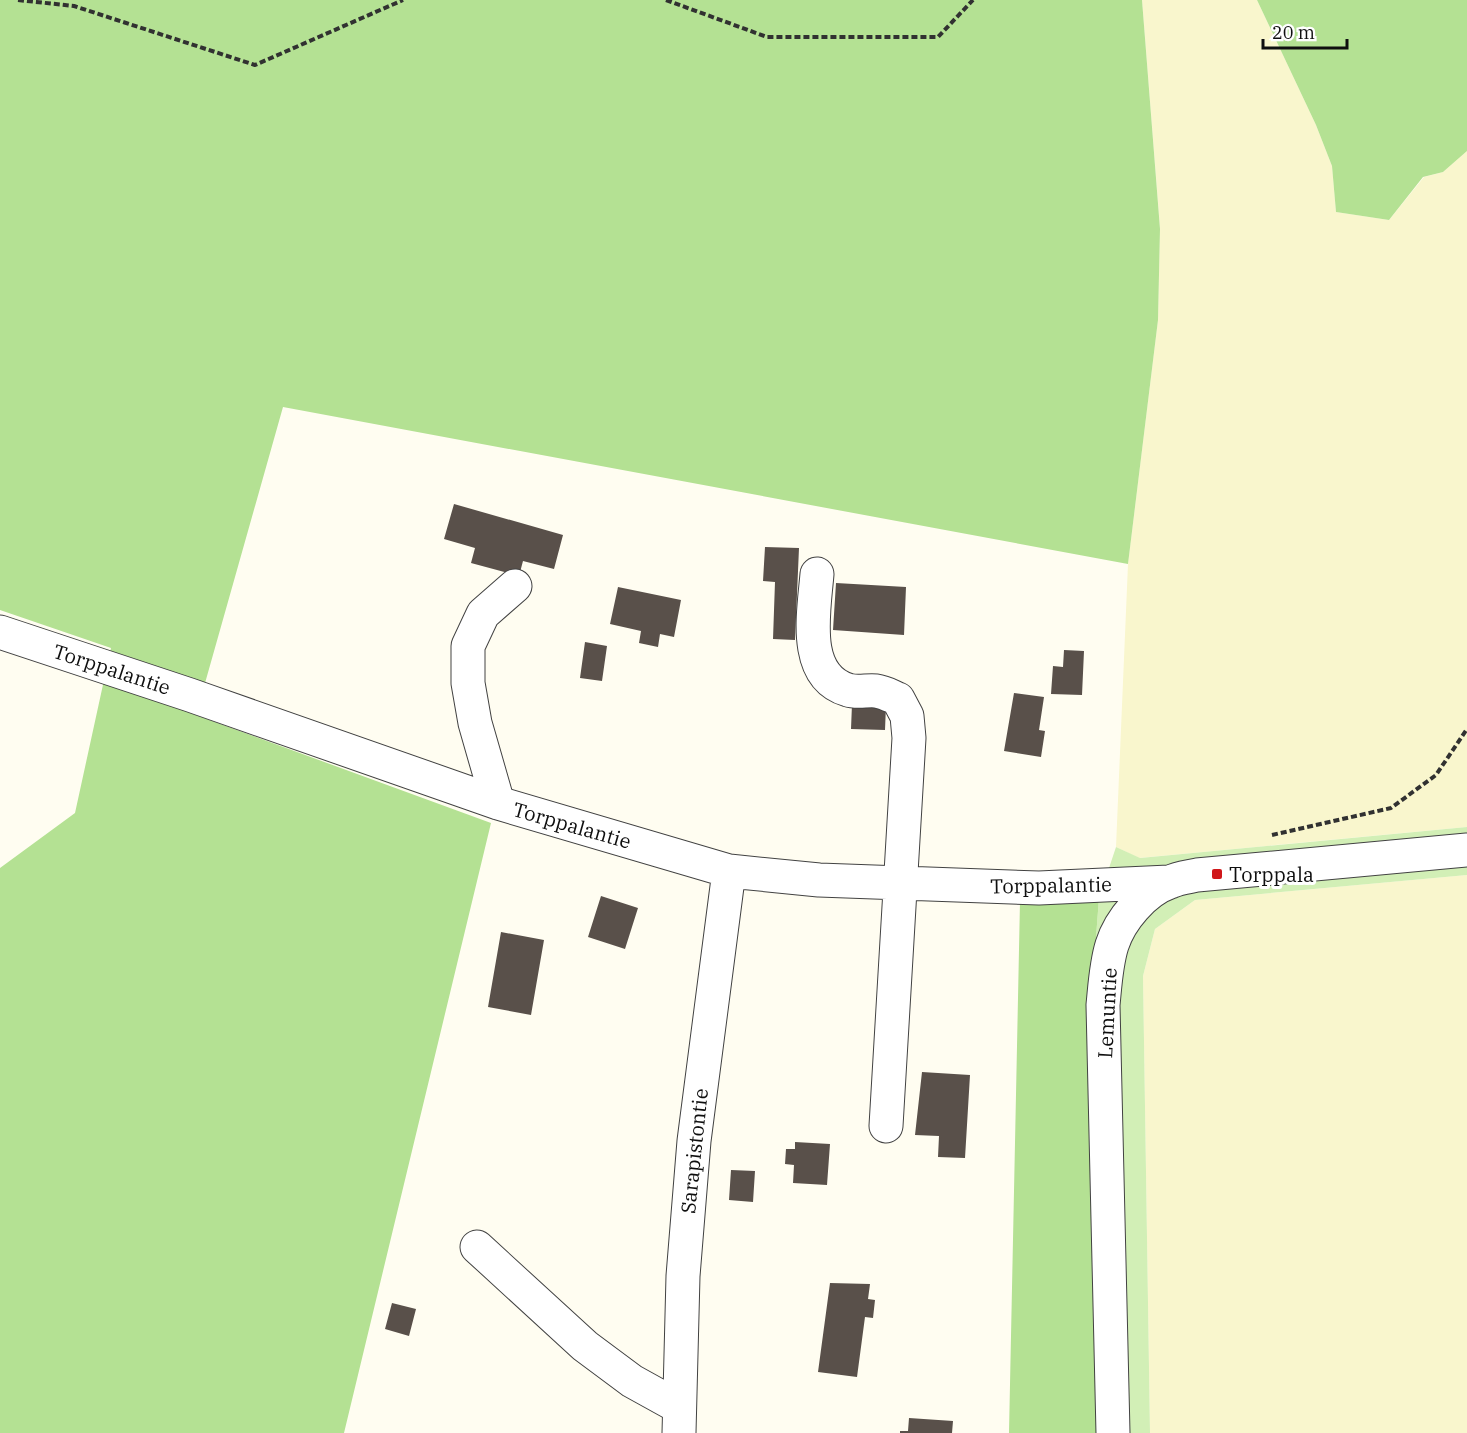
<svg xmlns="http://www.w3.org/2000/svg" width="1467" height="1433" viewBox="0 0 1467 1433" font-family="'IBM Plex Serif',serif">
	<style>
		.farmland { fill: #f9f6cd }
		.green { fill: #d2efb6 }
		.forest { fill: #b4e193 }
		.building { fill: #59504a }
		.lines { fill: none; stroke-linecap: round; stroke-linejoin: round }
		.minor-casing { stroke: #424242; stroke-width: 35 }
		.path { stroke: #313131; stroke-width: 4; stroke-dasharray: 6 3; stroke-linecap: butt }
		.minor { stroke: #fff; stroke-width: 33 }
		.poi-dot { fill: #d0171a; stroke: #fff; stroke-width: 2 }
		.labels { text-anchor: middle; dominant-baseline: central; stroke-width: 6; stroke-linejoin: round; paint-order: stroke }
		.street-label { font-size: 20px; fill: #0f0f0f; stroke: #fff }
		.poi-label { font-size: 20px; fill: #0f0f0f; stroke: #fff; text-anchor: start }
	</style>
	<rect width="100%" height="100%" fill="#fffdf1"/>
	<!-- farmland -->
	<path class="farmland" d="M1142 0H1257L1316 125 1332 166 1336 212 1389 220 1424 177 1443 172 1467 151V827L1139 858 1116 847 1128 564 1158 320 1160 228Z
		M1467 875V1433H1150L1143 976 1155 929 1195 900Z"/>
	<!-- green -->
	<path class="green" d="M1467 827V875L1195 900 1155 929 1143 976 1150 1433H1099L1092 990 1099 898 1116 847 1140 858Z"/>
	<!-- forest -->
	<path class="forest" d="M0 0H1142L1160 229 1158 320 1128 564 283 407 196 715 491 823 344 1433H0V868L75 813 111 648 0 610Z
		M1257 0H1467V151L1443 172 1423 177 1389 220 1336 212 1332 166 1316 125Z
		M1099 898 1092 990 1099 1433H1009L1020 901Z"/>
	<!-- building -->
	<path class="building" d="M454 504 563 535 554 569 523 561 519 576 471 563 475 548 444 539Z
		M765 547 799 548 795 640 773 639 775 582 763 581Z
		M836 583 906 587 904 635 833 630Z
		M618 587 681 600 674 637 660 634 658 647 639 643 641 631 610 624Z
		M585 642 607 646 602 681 580 678Z
		M1064 650 1084 651 1082 695 1051 694 1053 666 1063 667Z
		M1014 693 1044 697 1039 730 1045 731 1041 757 1004 751Z
		M852 704 886 705 885 730 851 729Z
		M601 896 638 908 625 949 588 937Z
		M501 932 544 940 531 1015 488 1007Z
		M922 1072 970 1075 965 1158 938 1157 939 1136 915 1135Z
		M795 1142 830 1144 827 1185 793 1183 794 1165 785 1164 786 1149H795Z
		M731 1170 755 1171 753 1202 729 1200Z
		M830 1283 870 1284 868 1299 875 1300 873 1318 865 1317 857 1377 818 1372Z
		M392 1303 416 1309 409 1336 385 1329Z
		M909 1418 953 1421 952 1433H900V1431H908Z"/>
	<g class="lines">
		<defs>
			<path id="minor" d="M817 574C814 611 801 676 848 690 857 693 867 690 876 691 884 692 891 696 898 699L907 716 909 738 886 1126
				M0 632 190 695 498 803 729 871 819 880 1039 888 1169 882
				M498 803 475 723 468 683V646L483 614 515 586
				M477 1247 585 1346 632 1381 679 1407
				M679 1433 683 1276 694 1141 729 871
				M1113 1433 1103 1005C1105 985 1106 964 1112 945 1120 920 1144 891 1170 882 1178 878 1188 877 1197 875L1467 850"/>
		</defs>
		<!-- minor casing -->
		<use href="#minor" class="minor-casing"/>
		<!-- path -->
		<path class="path" d="M18 0 74 6 255 65 403 0
			M666 0 767 37H938L973 0
			M1272 835 1391 808 1436 775 1467 729"/>
		<!-- minor -->
		<use href="#minor" class="minor"/>
	</g>
	<!-- markers -->
	<rect class="poi-dot" x="1211" y="868" width="12" height="12" rx="3"/>
	<g class="labels">
		<!-- street labels -->
		<g class="street-label">
			<text transform="translate(112 669) rotate(18)">Torppalantie</text>
			<text transform="translate(572 825) rotate(16)">Torppalantie</text>
			<text transform="translate(1051 885) rotate(-1)">Torppalantie</text>
			<text transform="translate(1107 1013) rotate(-87)">Lemuntie</text>
			<text transform="translate(694 1151) rotate(-84)">Sarapistontie</text>
		</g>
		<!-- poi labels -->
		<g class="poi-label">
			<text x="1229" y="874">Torppala</text>
		</g>
	</g>
	<!-- scale -->
	<path d="M1263 39v9h84v-9" fill="none" stroke="#0f0f0f" stroke-width="3"/>
	<text x="1272" y="39" font-size="18" fill="#0f0f0f" stroke="#ffffff" stroke-width="4.5" paint-order="stroke">20 m</text>
</svg>
